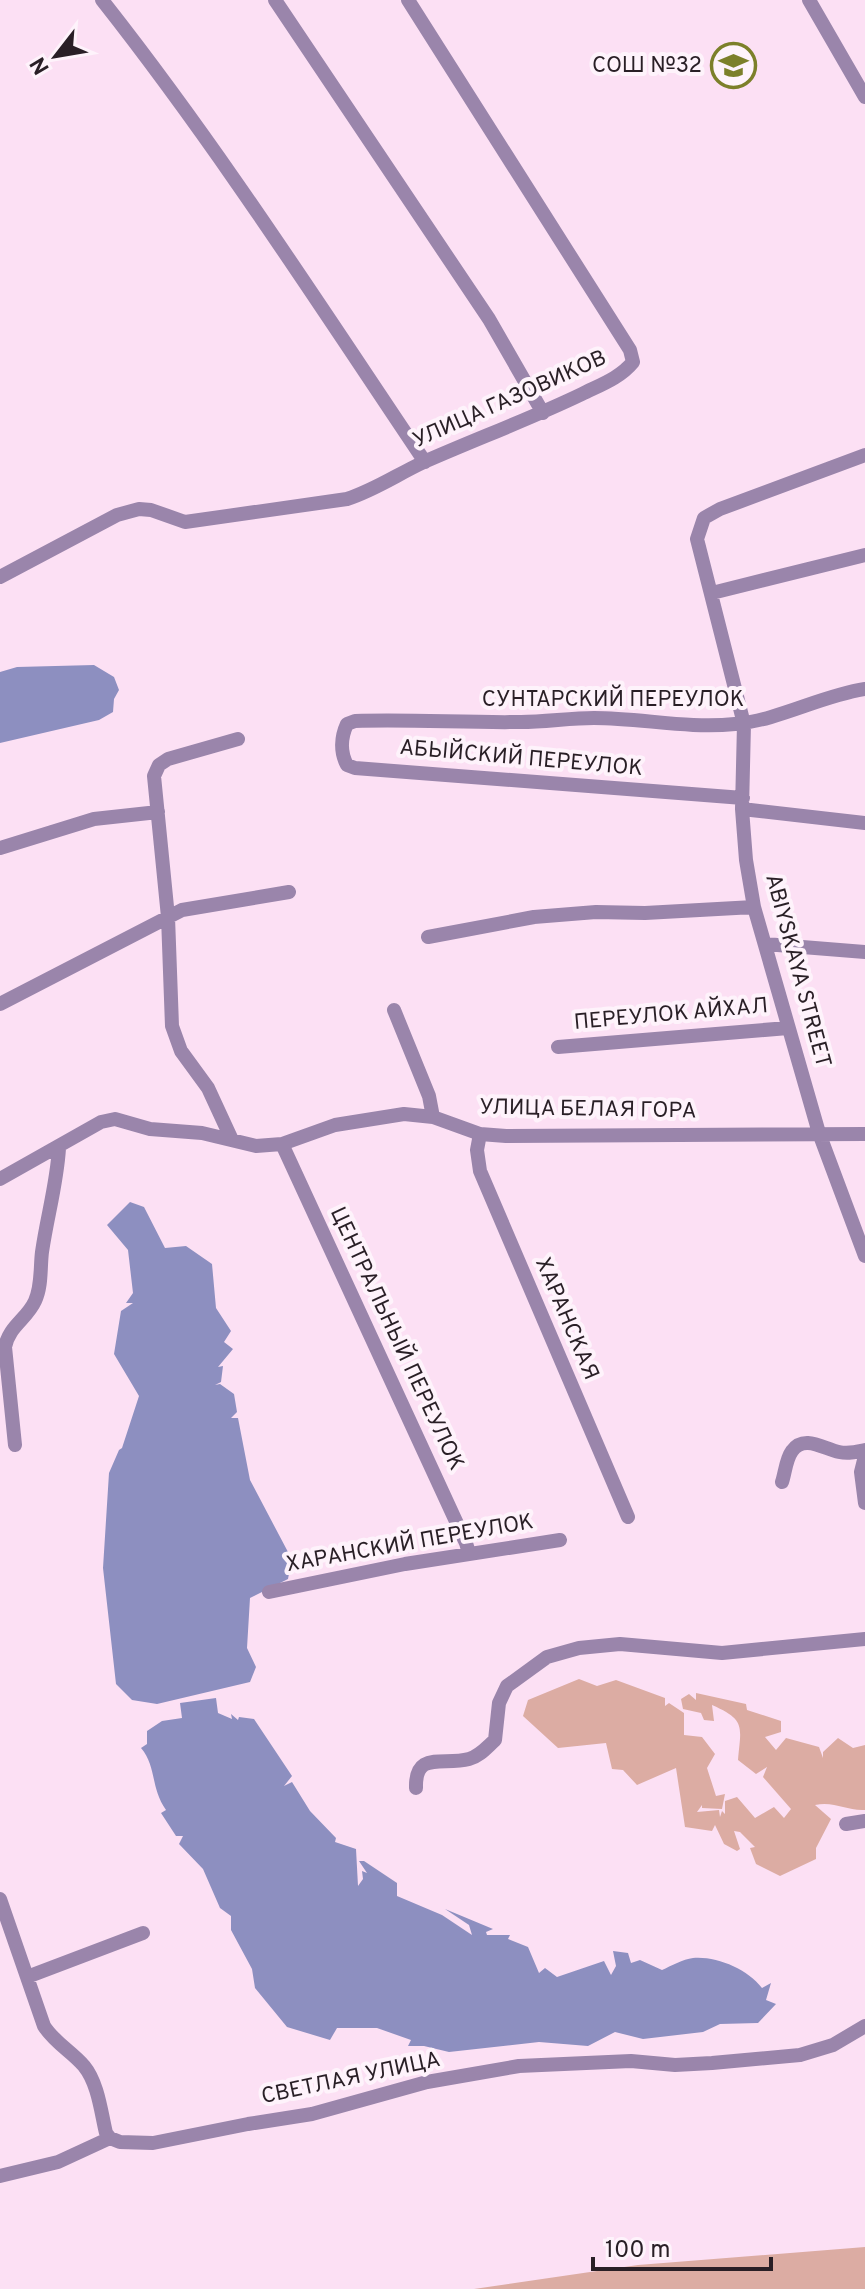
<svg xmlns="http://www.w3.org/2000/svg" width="865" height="2289" viewBox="0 0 865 2289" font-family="Overpass,sans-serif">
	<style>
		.green { fill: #dcaca3 }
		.water { fill: #8d8fc0 }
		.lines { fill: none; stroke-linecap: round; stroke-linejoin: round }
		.minor { stroke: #9a85ab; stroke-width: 14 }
		.labels { text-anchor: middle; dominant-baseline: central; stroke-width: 8; stroke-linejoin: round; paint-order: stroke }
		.poi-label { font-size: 22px; fill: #291f26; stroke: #fef3fb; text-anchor: end }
		.street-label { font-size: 22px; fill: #291f26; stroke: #fef3fb }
	</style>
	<rect width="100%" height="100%" fill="#fce0f4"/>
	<!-- green -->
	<path class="green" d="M579 1679 597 1686 616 1680 665 1698V1706L669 1703 684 1713V1735L702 1737 715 1754 707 1768 716 1796 725 1794 722 1809 702 1808V1805L697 1812 719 1810 720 1817 722 1811 725 1814V1801L737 1797 755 1818 774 1807 784 1818 791 1809 763 1777 767 1767 756 1774 738 1760C741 1726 746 1720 712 1705L714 1721 704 1720 701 1713 683 1709 681 1699 689 1694 696 1700V1693L746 1704 747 1710 781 1721V1732L765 1737 776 1750 786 1738 819 1747 823 1758V1752L838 1738 853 1748 865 1745V1810C846 1811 835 1801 815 1805L831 1819 816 1848V1859L780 1876 756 1864 750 1848 755 1847 740 1832 734 1831 740 1849 737 1851 724 1844 715 1825 712 1831 685 1827 676 1768 637 1785 623 1770 612 1769 606 1743 558 1748 523 1716 528 1700Z
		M865 2247V2289H474L638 2265Z"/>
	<!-- water -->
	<path class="water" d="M94 665 114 677 119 690 114 699 113 712 99 720 0 743V672L17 667Z
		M130 1202 144 1207 165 1248 186 1246 212 1264 216 1308 231 1331 224 1342 233 1349 218 1367 223 1366 221 1382 215 1385 220 1384 234 1394 237 1412 231 1418H238L250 1480 288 1552 282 1555 292 1558 288 1579 250 1598 247 1648 256 1667 250 1682 157 1704 132 1700 116 1684 103 1568 109 1473 119 1450 122 1448 139 1396 114 1354 121 1311 133 1303H126L133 1293 128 1250 107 1225Z
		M216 1698 218 1713 232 1719 231 1714 238 1720 239 1717 254 1719 292 1776 284 1786 292 1782 310 1811 336 1838 335 1842 356 1849 358 1886 363 1879 362 1871 367 1873 359 1861H364L397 1883V1896L442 1915 472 1935 469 1925 445 1909 493 1929 486 1932 487 1935H510L508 1939 528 1947 539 1973 545 1968 557 1977 604 1961 611 1975 616 1966 613 1951 628 1953 631 1963 640 1960 662 1970C671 1966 683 1959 693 1958 717 1956 747 1969 762 1988L771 1983 766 2000 776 2004 758 2023 720 2024 703 2032 643 2039 615 2032 588 2046 539 2042 449 2052 424 2046H408L411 2040 377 2028H337L330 2040 287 2027 255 1988 252 1969 231 1930V1916L220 1908 203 1869 179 1844 183 1836H176L161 1813 166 1810C150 1787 157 1767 141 1748L147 1744V1731L162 1721 182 1718 180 1703Z"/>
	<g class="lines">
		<!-- minor -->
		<path class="minor" d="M102 0C218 147 320 306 425 462
			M275 0 489 319 543 413
			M809 0 865 97
			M865 455 720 509 704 518 697 539 744 724 742 809 746 860 754 907 819 1133 865 1256
			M0 577 117 515 139 509 151 510 185 522 347 499C375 490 398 474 424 462 476 439 530 419 582 394 600 385 620 378 633 362L630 350 408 0
			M712 593 865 555
			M743 798 355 768 347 765C340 752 341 737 347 724L355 721C411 719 466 723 521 722 545 722 570 718 594 718 641 718 688 729 735 724 780 720 820 696 865 689
			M742 809 865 823
			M0 848 94 819 158 812
			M428 937 534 917 596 912 645 913 754 907
			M765 944 865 952
			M0 1004 182 910 289 892
			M394 1010 429 1096 433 1117
			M558 1047 788 1028
			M480 1134 477 1150 480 1171 628 1517
			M232 1140 208 1088 181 1051 172 1026 168 917 154 776 159 765 168 759 238 739
			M282 1144 466 1543 469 1553
			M0 1179 101 1122 115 1119 150 1129 202 1133 256 1146 282 1144 335 1125 404 1114 433 1117 480 1134 506 1136 865 1134
			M15 1445 5 1347C9 1326 27 1319 35 1301 42 1286 40 1268 42 1252 47 1217 57 1183 59 1148
			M865 1456 861 1472 865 1503
			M782 1482C785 1473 786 1459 792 1451 804 1434 824 1449 839 1452 849 1454 856 1452 865 1450
			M269 1592 405 1564 560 1540
			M416 1788C415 1750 443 1766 469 1759 480 1756 487 1747 495 1740L499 1703 507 1686 547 1657 579 1648 620 1644 722 1653 865 1639
			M846 1824 865 1821
			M0 1899 44 2026C55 2043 71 2051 84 2066 98 2083 101 2112 106 2133L110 2138 120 2142 153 2143 248 2124 312 2114 427 2082 519 2066 631 2061 675 2065 712 2063 800 2055 833 2045 865 2026
			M27 1977 143 1933
			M0 2176 58 2162 110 2138"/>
	</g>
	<!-- icons -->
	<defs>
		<symbol id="school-ring" viewBox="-11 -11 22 22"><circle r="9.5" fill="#fef3fb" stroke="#7c802a" stroke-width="1.5"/><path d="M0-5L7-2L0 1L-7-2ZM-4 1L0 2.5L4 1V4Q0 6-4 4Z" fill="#7c802a"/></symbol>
	</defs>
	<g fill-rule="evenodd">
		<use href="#school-ring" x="708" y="40" width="51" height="51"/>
	</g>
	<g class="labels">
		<!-- poi labels -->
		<g class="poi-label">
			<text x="702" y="66">СОШ №32</text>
		</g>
		<!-- street labels -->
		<g class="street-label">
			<text transform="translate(510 400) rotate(-24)">УЛИЦА ГАЗОВИКОВ</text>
			<text x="613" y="700">СУНТАРСКИЙ ПЕРЕУЛОК</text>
			<text transform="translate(521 759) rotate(5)">АБЫЙСКИЙ ПЕРЕУЛОК</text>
			<text transform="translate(797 971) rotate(75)">ABIYSKAYA STREET</text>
			<text transform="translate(671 1015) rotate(-5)">ПЕРЕУЛОК АЙХАЛ</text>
			<text transform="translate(588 1110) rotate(1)">УЛИЦА БЕЛАЯ ГОРА</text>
			<text transform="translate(566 1319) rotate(67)">ХАРАНСКАЯ</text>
			<text transform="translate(396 1339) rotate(65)">ЦЕНТРАЛЬНЫЙ ПЕРЕУЛОК</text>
			<text transform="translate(410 1544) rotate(-10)">ХАРАНСКИЙ ПЕРЕУЛОК</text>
			<text transform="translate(351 2079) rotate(-12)">СВЕТЛАЯ УЛИЦА</text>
		</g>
	</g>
	<!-- north arrow -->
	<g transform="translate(56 56) rotate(239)" stroke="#fef3fb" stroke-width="6" paint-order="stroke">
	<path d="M0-6L14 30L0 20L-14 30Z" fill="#291f26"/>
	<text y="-12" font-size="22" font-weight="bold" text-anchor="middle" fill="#291f26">N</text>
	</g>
	<!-- scale -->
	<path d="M593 2257v12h178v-12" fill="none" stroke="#291f26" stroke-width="4"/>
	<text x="605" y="2257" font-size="24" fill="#291f26" stroke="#fef3fb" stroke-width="6" paint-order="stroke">100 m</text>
</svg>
